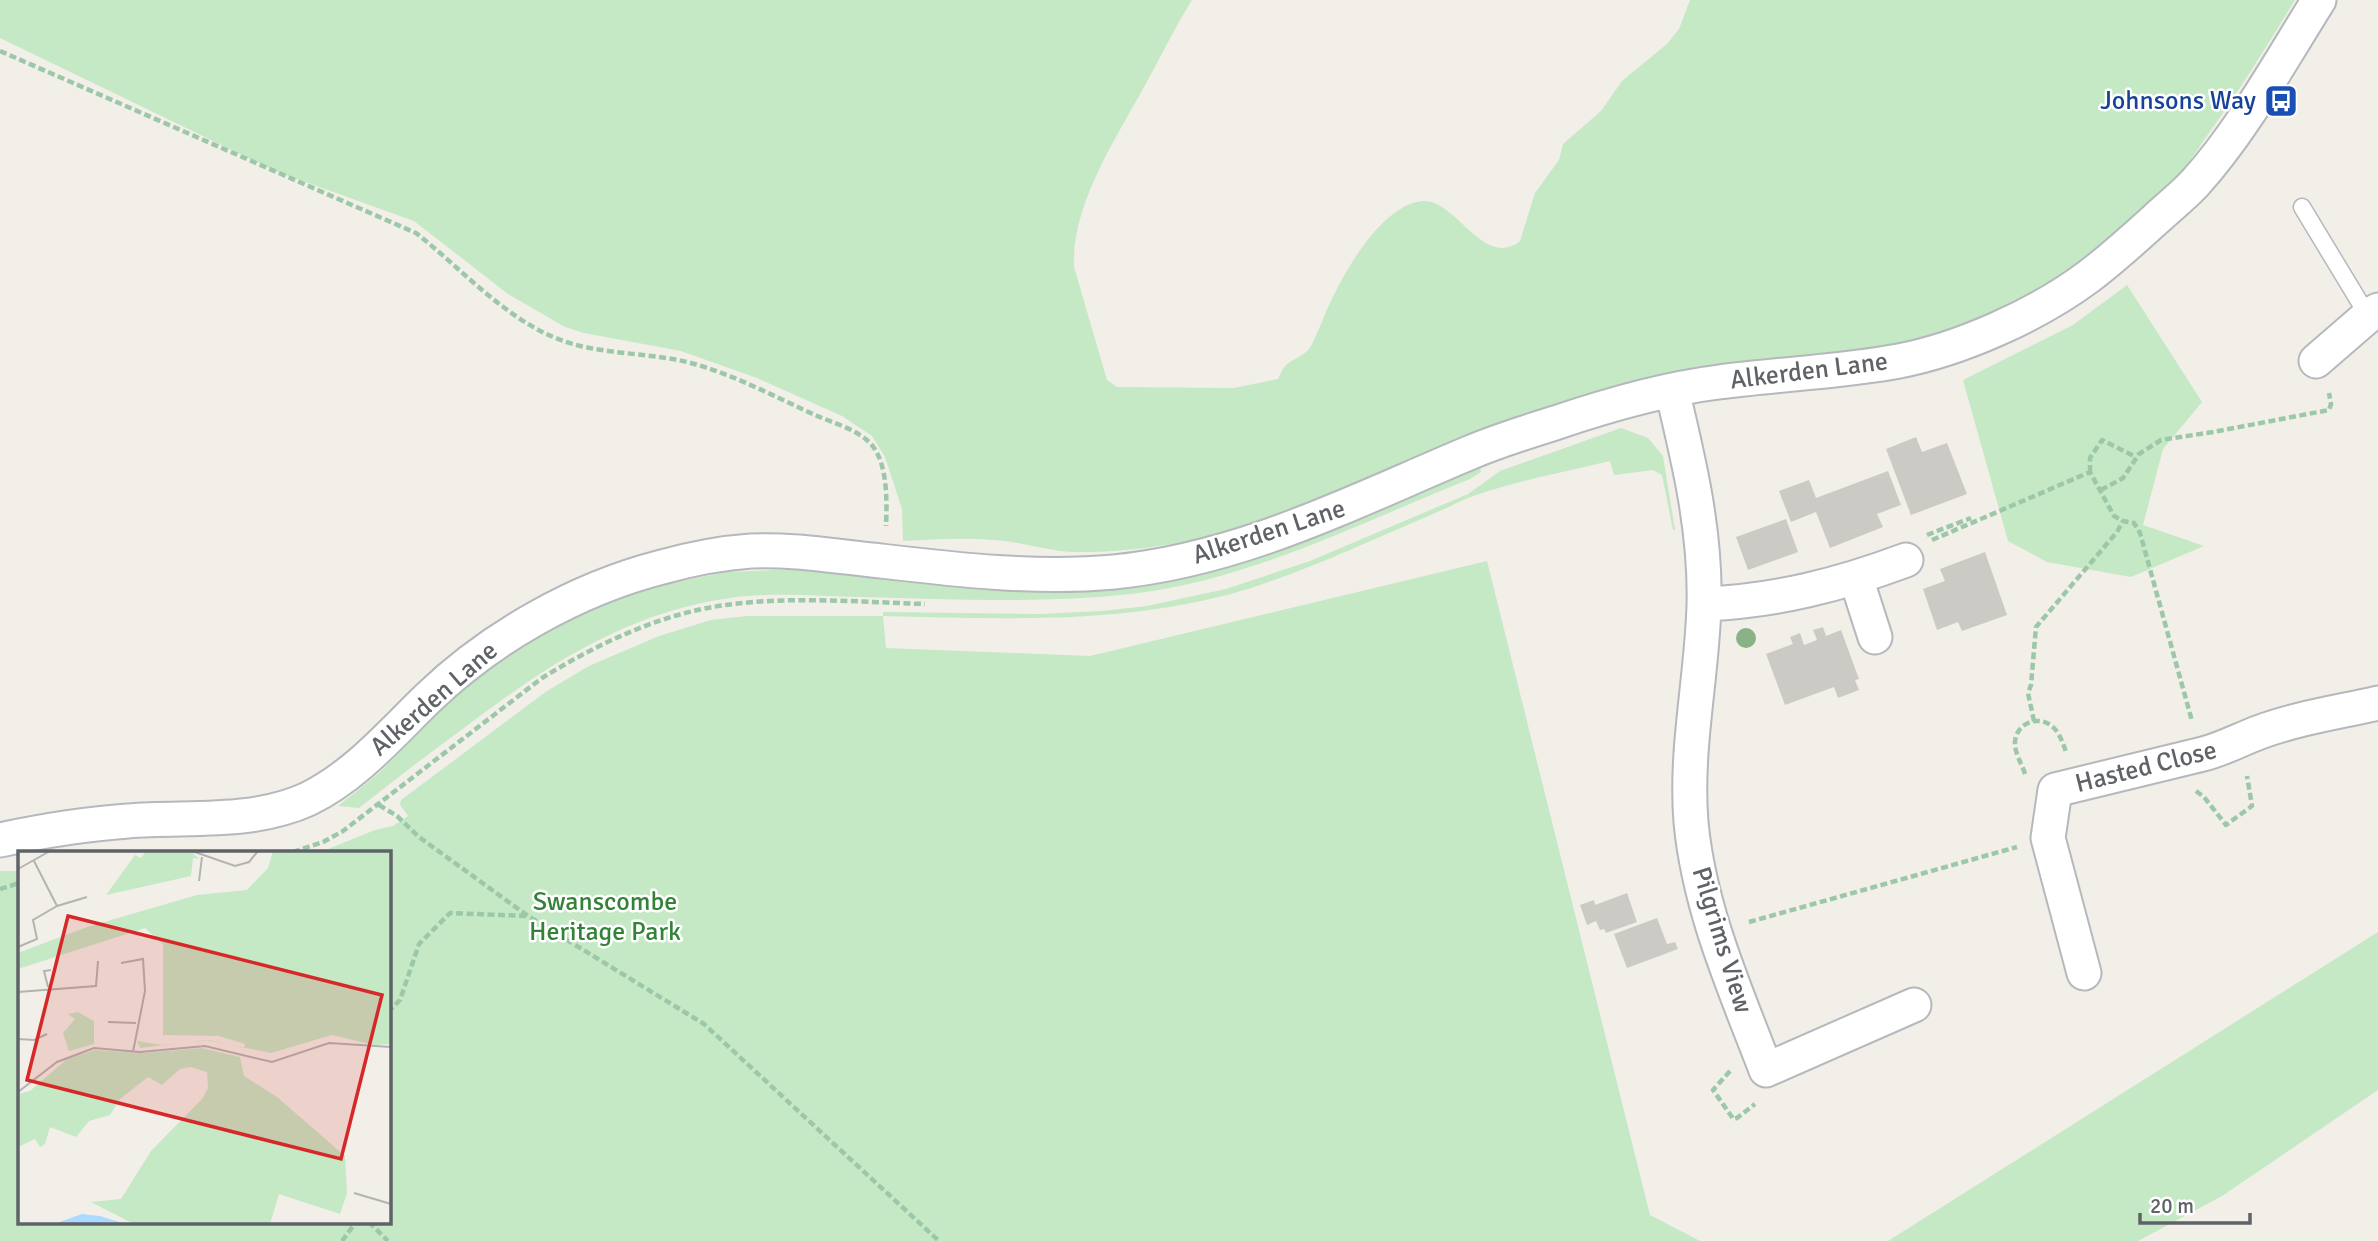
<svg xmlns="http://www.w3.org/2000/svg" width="2378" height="1241" viewBox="0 0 2378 1241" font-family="Signika,sans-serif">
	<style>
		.green { fill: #c5e8c5 }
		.building { fill: #cccac5 }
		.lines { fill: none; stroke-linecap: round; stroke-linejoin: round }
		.service-casing { stroke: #b5b8bc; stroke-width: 19 }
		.minor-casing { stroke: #b5b8bc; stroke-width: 37 }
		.path { stroke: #9cc7a9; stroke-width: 4.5; stroke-dasharray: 7 3.5; stroke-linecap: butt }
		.service { stroke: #fff; stroke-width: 16 }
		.minor { stroke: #fff; stroke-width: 33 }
		.tree { fill: #89b387 }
		.labels { text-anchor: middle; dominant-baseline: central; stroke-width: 5; stroke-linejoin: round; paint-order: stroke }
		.transit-label { font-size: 26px; fill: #164399; stroke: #fff; text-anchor: end }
		.street-label { font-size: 26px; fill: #5f6368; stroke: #fff }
		.park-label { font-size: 26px; fill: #348238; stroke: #fff }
		.inset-road { fill: none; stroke: #b3b3b1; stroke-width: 2 }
		.view { fill: #d62828; fill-opacity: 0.15; stroke: #d62828; stroke-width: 3.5 }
		.inset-edge { fill: none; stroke: #5f6368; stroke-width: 3.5 }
	</style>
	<rect width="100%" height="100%" fill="#f1efe8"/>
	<!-- green -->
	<path class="green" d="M0 0H1192C1174 29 1159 60 1143 89 1114 141 1071 207 1074 267L1107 380 1117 387 1234 388 1278 379C1280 375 1282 369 1286 365 1294 358 1305 356 1311 346 1319 331 1324 315 1331 301 1346 269 1383 204 1423 201 1456 199 1484 270 1520 241L1535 193 1559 160 1563 144 1601 111 1622 81 1667 44 1679 29 1690 0H2295C2268 44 2241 88 2211 130 2199 147 2187 166 2174 182 2117 248 2027 305 1945 334 1911 345 1874 349 1840 354L1264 524C1199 540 1141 553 1073 552 1050 551 1028 544 1005 541 971 537 937 539 903 541L902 509 885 457 872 436 842 416 757 378 681 351 584 333 565 327 508 294 414 221 275 171 0 38Z
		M2127 285 2202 402 2163 449 2143 525 2204 546 2131 577 2047 562 2008 541 1963 380 2073 325Z
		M1621 428 1648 438 1663 456 1675 530H1673L1662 475 1653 470 1614 475 1610 461C1565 472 1520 480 1476 495 1462 500 1447 508 1433 514 1366 542 1301 574 1231 594 1118 624 1000 619 883 616L886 648 1090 656 1487 561 1650 1215 1700 1241H0V871H19V1222H388V852H321L375 830 393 826 408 816 400 805 401 800 547 691 589 666 659 636 711 620 747 616H883V612L1040 614 1102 611 1147 606 1226 589 1310 561 1468 494 1500 471Z
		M1480 466 1481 472 1470 479C1359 523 1251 580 1131 594 1041 604 951 599 862 597 818 596 773 592 730 598 625 613 546 666 464 728 428 754 393 781 359 808L338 806 378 774 472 680 516 648 580 613 626 595 663 585 726 572 800 569 983 589 1031 592 1099 589Z
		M2378 932V1090L2222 1196 2138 1241H1888Z"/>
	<!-- building -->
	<path class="building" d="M1916 437 1922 452 1947 443 1967 494 1911 515 1886 449Z
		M1888 471 1901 505 1877 514 1883 527 1830 548 1816 512 1791 522 1779 491 1809 480 1816 498Z
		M1786 519 1798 552 1748 570 1736 537Z
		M1985 552 2007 615 1962 631 1958 622 1937 630 1923 589 1945 581 1940 569Z
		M1823 627 1826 636 1841 630 1859 679 1855 680 1859 690 1838 698 1834 687 1785 705 1766 654 1793 644 1790 637 1800 633 1804 645 1817 640 1813 630Z
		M1627 893 1637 922 1606 933 1604 929 1600 930 1596 921 1587 925 1580 905 1594 900 1595 905Z
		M1657 918 1667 944 1675 942 1678 949 1627 968 1614 934Z"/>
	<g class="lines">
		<defs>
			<path id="service" d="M2302 207 2368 316"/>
			<path id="minor" d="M2316 361 2368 316 2378 310
				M1672 390C1689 461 1706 532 1704 605 1702 678 1685 749 1691 822 1699 909 1735 989 1766 1070L1914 1005
				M1856 578 1875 637
				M1704 604C1776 601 1839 585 1906 560
				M0 840C42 831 85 824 128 821 188 816 251 825 308 799 355 776 390 735 427 699 490 638 576 589 662 567 691 559 721 553 751 551 794 549 838 557 881 561 958 570 1036 579 1114 572 1243 559 1352 502 1469 453 1497 441 1526 432 1555 423 1608 405 1663 389 1719 382 1779 374 1840 372 1899 361 1961 349 2037 315 2088 277 2112 259 2135 238 2157 218 2170 206 2184 195 2195 183 2243 130 2281 60 2319 0
				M2084 973 2048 838 2055 790 2203 754C2223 749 2241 739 2260 732 2298 718 2339 712 2378 703"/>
		</defs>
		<!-- service casing -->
		<use href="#service" class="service-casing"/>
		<!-- minor casing -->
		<use href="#minor" class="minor-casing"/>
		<!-- path -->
		<path class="path" d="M0 51 416 233C462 269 506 320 561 340 601 355 645 352 687 362 731 373 773 396 815 415 833 423 857 429 871 444 888 463 887 502 886 526
			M2090 472V458L2102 440 2136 457
			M2101 490 2123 478 2139 454 2161 440 2213 432 2329 410 2331 404 2329 393
			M1927 535 1971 518
			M1932 540 2090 472 2114 516 2123 521 2134 523 2140 533 2192 721
			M2034 721 2028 693 2031 685 2036 627 2117 532 2123 521
			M2025 774C2022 764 2014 752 2015 742 2016 723 2039 714 2053 727 2060 734 2063 743 2066 752
			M2196 791 2204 797 2226 825 2252 806 2247 776
			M379 805 397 816 419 837 528 916 704 1024 939 1241
			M293 852 323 842 343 831 542 678C597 644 662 613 726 605 791 596 859 602 925 604
			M0 889 19 883
			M1749 922 2017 847
			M388 1012 400 1000 419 944 450 913 527 916
			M1730 1071 1713 1090 1732 1117 1733 1119 1737 1118 1755 1104
			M369 1222 388 1241
			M342 1241 356 1222"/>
		<!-- service -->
		<use href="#service" class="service"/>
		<!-- minor -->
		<use href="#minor" class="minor"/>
	</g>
	<!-- trees -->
	<circle class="tree" cx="1746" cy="638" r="10"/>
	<!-- icons -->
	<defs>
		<symbol id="bus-square" viewBox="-11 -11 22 22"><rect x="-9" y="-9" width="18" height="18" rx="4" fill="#1a4fb4" stroke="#fff"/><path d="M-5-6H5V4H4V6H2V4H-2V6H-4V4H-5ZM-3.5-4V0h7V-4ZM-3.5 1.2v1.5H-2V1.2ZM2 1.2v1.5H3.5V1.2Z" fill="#fff"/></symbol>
	</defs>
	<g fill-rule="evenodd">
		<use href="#bus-square" x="2262" y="82" width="38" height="38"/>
	</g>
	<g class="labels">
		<!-- transit labels -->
		<g class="transit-label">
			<text x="2256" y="101">Johnsons Way</text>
		</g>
		<!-- street labels -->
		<g class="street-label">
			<text transform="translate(1809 371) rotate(-7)">Alkerden Lane</text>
			<text transform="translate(1269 532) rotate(-18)">Alkerden Lane</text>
			<text transform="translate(434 699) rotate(-41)">Alkerden Lane</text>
			<text transform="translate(2146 767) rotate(-14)">Hasted Close</text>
			<text transform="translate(1722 940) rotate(73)">Pilgrims View</text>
		</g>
		<!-- park labels -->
		<g class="park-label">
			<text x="605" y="902">Swanscombe<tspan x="605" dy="30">Heritage Park</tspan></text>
		</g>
	</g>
	<!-- overview -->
	<g transform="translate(18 851)">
		<rect width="373" height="373" fill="#f1efe8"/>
		<path d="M128 0H172L181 8 175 7 173 25 88 44 117 4 123 7ZM255 0H373V193L356 194 314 184 253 202 188 189 122 197 119 190 144 194 191 189 226 197 227 193 201 185 145 184V93L127 77 0 118V102L69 76 179 44 229 39 250 17ZM60 161 76 170V193L51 200 45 182 57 168 50 163ZM184 197 222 206 226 225 259 246 327 305 329 342 322 363 261 343 252 373H116L73 351 103 348 133 300 184 248 190 237 189 221 173 216 162 218 144 234 130 226 102 248 92 264 71 270 58 286 32 276 27 293 22 296 17 288 0 296V243L12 240 50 207 77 199 125 202Z" fill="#c5e8c5"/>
		<path d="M64 363 82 365 107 373H36Z" fill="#aadaff"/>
		<path class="inset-road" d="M174 0 217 15 231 11 240 0M16 10 39 55 69 46M0 18 32 0M181 30 184 6M0 96 19 88 15 69 39 55M103 112 125 108 127 140 115 201M30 136 26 120 33 119M0 141 78 135 80 110M90 171 118 172M0 188 16 189 29 183M0 241 39 211 76 197 122 201 187 195 254 211 311 192 373 196M336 342 373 353"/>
		<path class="view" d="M50 65 364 144 323 308 9 229Z"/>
		<rect width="373" height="373" class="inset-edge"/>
	</g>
	<!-- scale -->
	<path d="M2140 1213v10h110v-10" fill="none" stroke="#5f6368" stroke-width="3.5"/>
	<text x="2150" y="1213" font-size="21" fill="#5f6368" stroke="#ffffff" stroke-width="5" paint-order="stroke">20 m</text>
</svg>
